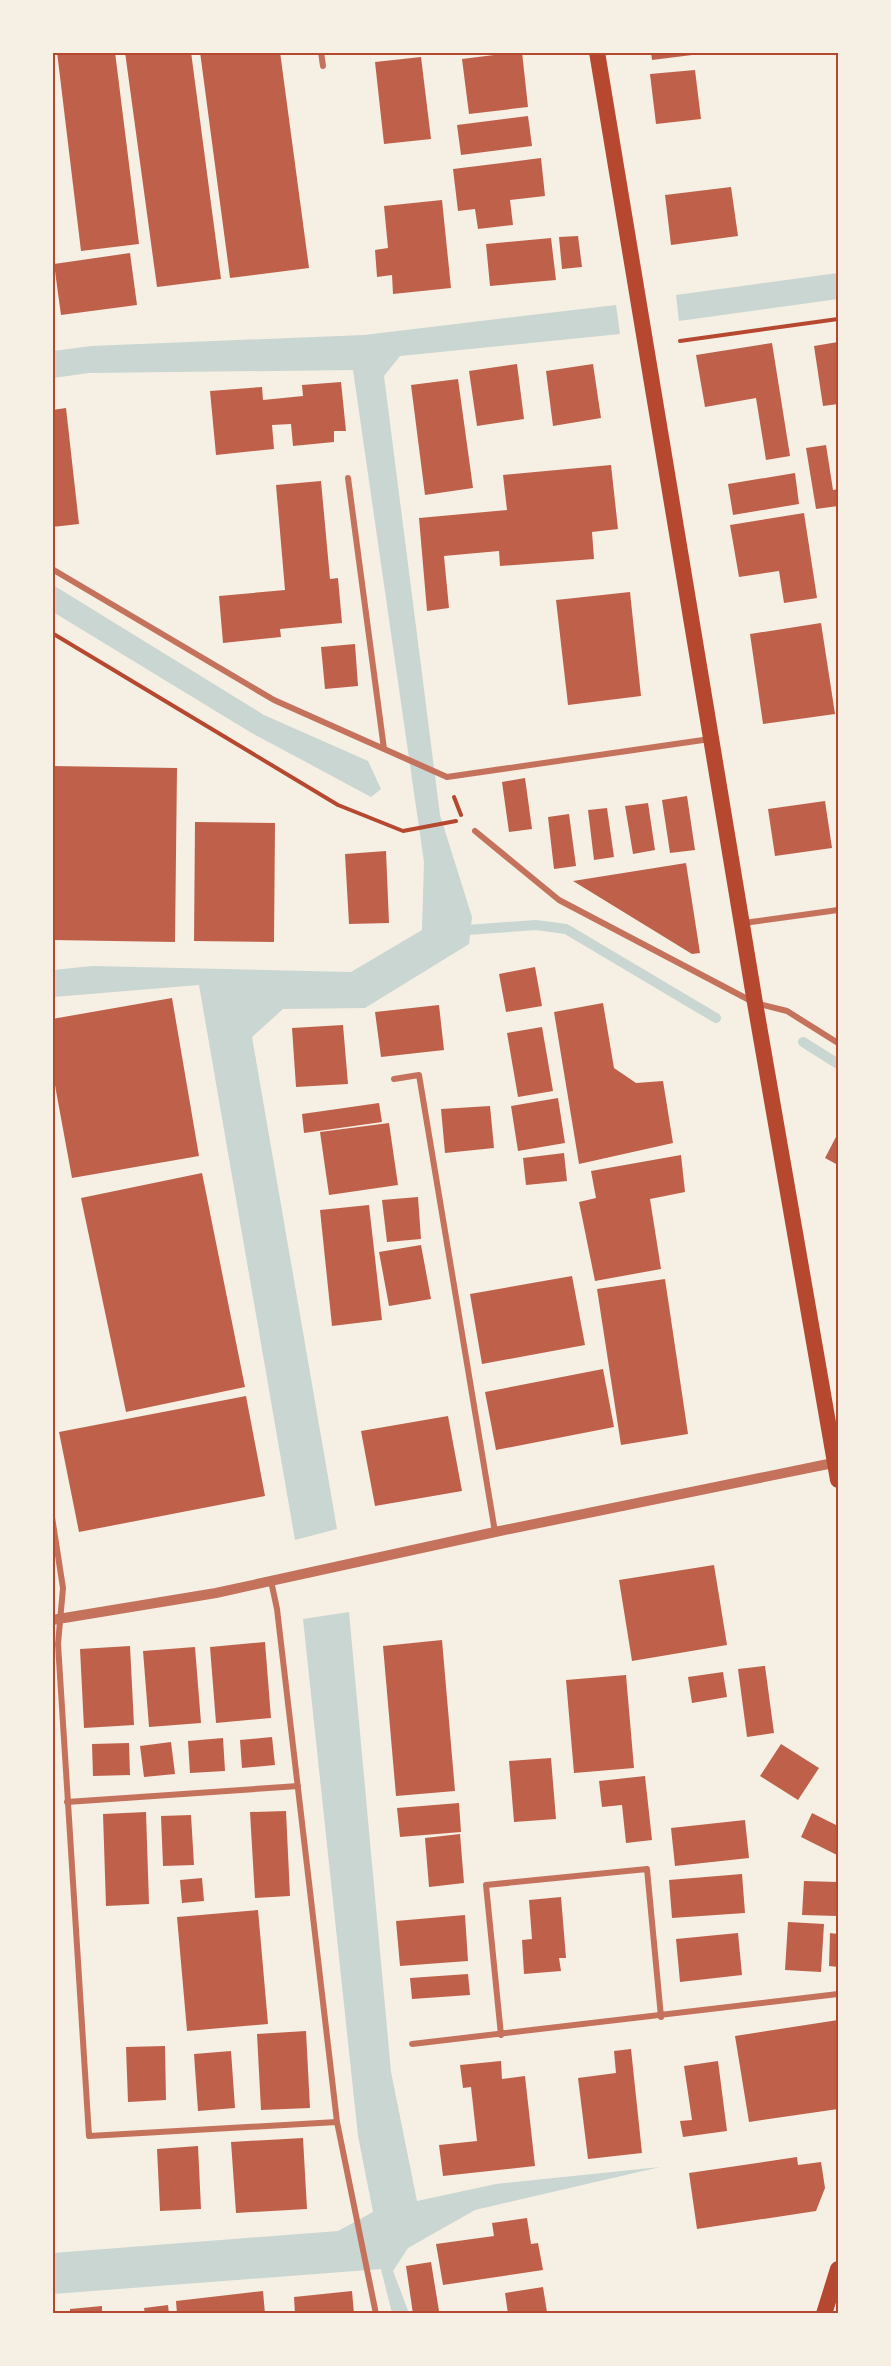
<svg xmlns="http://www.w3.org/2000/svg" width="891" height="2366" viewBox="0 0 891 2366" font-family="Signika,sans-serif">
	<style>
		.water { fill: #c9d6d2 }
		.lines { fill: none; stroke-linecap: round; stroke-linejoin: round }
		.stream { stroke: #c9d6d2; stroke-width: 10 }
		.building { fill: #bf614a }
		.path { stroke: #b5482f; stroke-width: 4 }
		.minor { stroke: #c5725c; stroke-width: 6 }
		.tertiary { stroke: #c5725c; stroke-width: 10 }
		.trunk { stroke: #b5482f; stroke-width: 16 }
		.neatline { fill: none; stroke: #b5482f; stroke-width: 2 }
	</style>
	<rect width="100%" height="100%" fill="#f6efe4"/>
	<!-- water -->
	<path class="water" d="M838 273V299L679 321 676 295Z
		M616 305 620 334 400 356 384 376 440 815 472 917 469 944 365 1008 283 1009 252 1037 337 1529 295 1540 199 985 53 997V970L92 966 351 972 422 930 424 862 353 370 89 373 53 378V351L91 346 364 335Z
		M53 585 264 715 368 761 381 789 371 797 250 732 53 612Z
		M349 1612 391 2072 417 2201 496 2184 660 2167 475 2210 408 2248 393 2271 409 2313H392L381 2269 53 2294V2253L338 2231 373 2212 358 2136 303 1619Z"/>
	<g class="lines">
		<!-- stream -->
		<path class="stream" d="M467 930 536 925 566 929 716 1018
			M803 1042 838 1064"/>
	</g>
	<!-- building -->
	<path class="building" d="M57 52H115L139 244 81 251Z
		M125 52H191L221 279 157 287Z
		M200 52H280L309 268 230 278Z
		M519 52H522L528 107 469 114 462 59Z
		M651 52H700V54L652 60Z
		M421 57 431 139 384 144 375 62Z
		M695 70 701 119 656 124 650 74Z
		M528 116 532 146 461 155 457 125Z
		M541 158 545 196 510 200 513 225 478 229 475 209 458 211 453 169Z
		M731 187 738 236 671 245 665 195Z
		M442 200 451 288 393 294 392 275 377 277 375 250 388 248 384 206Z
		M578 236 582 267 562 269 559 237Z
		M551 238 556 280 490 286 486 244Z
		M130 253 137 305 61 315 54 264Z
		M838 342V404L823 406 814 346Z
		M772 343 790 456 766 460 756 398 705 407 696 355Z
		M517 364 524 419 477 426 469 371Z
		M593 364 601 418 553 426 546 371Z
		M458 379 473 488 425 495 411 385Z
		M341 382 346 431H334V442L293 446 291 424 272 425 274 449 216 455 210 391 262 387 263 400 303 396 302 385Z
		M66 408 79 524 52 527V410Z
		M826 445 833 490 838 489V506L816 509 806 448Z
		M611 465 618 529 592 532 594 559 500 566 499 551 444 556 449 608 427 611 419 518 507 510 503 475Z
		M795 473 799 504 733 515 728 484Z
		M321 481 330 579 338 578 342 623 280 629 281 637 223 643 219 596 285 590 276 485Z
		M804 513 817 598 784 603 779 571 739 577 730 525Z
		M630 592 641 696 568 705 556 600Z
		M821 623 835 714 763 724 750 634Z
		M355 644 358 686 325 689 321 647Z
		M52 766 177 768 175 942 52 940Z
		M525 778 532 829 509 832 502 782Z
		M687 796 695 850 670 853 662 800Z
		M825 801 832 848 775 856 768 809Z
		M648 803 655 850 633 854 625 806Z
		M607 808 614 857 594 860 588 810Z
		M569 814 576 866 554 869 548 817Z
		M195 822 275 823 274 942 194 941Z
		M386 851 389 923 349 924 345 854Z
		M686 863 700 953 692 954 573 881Z
		M535 967 542 1006 506 1012 499 974Z
		M172 998 199 1156 72 1178 52 1069V1019Z
		M603 1003 614 1068 636 1083 663 1081 673 1143 579 1164 554 1012Z
		M439 1005 444 1050 381 1057 375 1012Z
		M343 1025 348 1084 296 1087 292 1028Z
		M542 1027 553 1091 518 1097 507 1033Z
		M558 1098 565 1143 518 1151 511 1106Z
		M379 1103 382 1122 304 1133 302 1114Z
		M490 1106 494 1148 445 1153 441 1109Z
		M389 1123 398 1185 329 1195 320 1132Z
		M838 1133V1165L825 1158Z
		M564 1153 567 1181 526 1185 523 1158Z
		M681 1155 685 1192 650 1199 661 1269 595 1281 579 1202 596 1198 591 1171Z
		M202 1173 245 1387 126 1412 81 1198Z
		M418 1197 421 1239 387 1242 382 1200Z
		M369 1205 382 1320 332 1326 320 1210Z
		M421 1245 431 1299 389 1306 379 1252Z
		M572 1276 585 1345 482 1364 470 1294Z
		M665 1279 688 1434 621 1445 597 1289Z
		M603 1369 614 1427 496 1450 485 1392Z
		M246 1396 265 1496 79 1532 59 1432Z
		M448 1416 462 1491 375 1506 361 1431Z
		M714 1565 727 1645 632 1661 619 1580Z
		M442 1640 455 1791 396 1796 383 1646Z
		M265 1642 271 1718 216 1723 210 1647Z
		M130 1646 134 1725 84 1728 80 1649Z
		M195 1647 201 1723 149 1727 143 1651Z
		M765 1666 774 1733 747 1737 738 1669Z
		M723 1672 727 1697 692 1703 688 1677Z
		M626 1675 634 1768 574 1773 566 1680Z
		M272 1737 275 1765 242 1768 240 1740Z
		M223 1738 225 1771 190 1773 188 1741Z
		M171 1742 175 1774 144 1777 140 1746Z
		M129 1743 130 1775 93 1776 92 1744Z
		M781 1744 819 1768 798 1800 760 1776Z
		M551 1758 556 1819 514 1822 509 1761Z
		M645 1776 652 1840 626 1843 622 1805 602 1807 599 1781Z
		M459 1803 461 1832 400 1837 397 1808Z
		M286 1811 290 1896 255 1898 250 1812Z
		M146 1812 149 1904 106 1906 103 1814Z
		M812 1813 838 1826 837 1855 801 1837Z
		M191 1815 194 1865 163 1866 161 1816Z
		M745 1820 749 1858 675 1866 671 1828Z
		M460 1834 464 1883 429 1887 425 1838Z
		M742 1874 745 1913 672 1918 669 1880Z
		M202 1878 204 1901 182 1903 180 1880Z
		M804 1881 838 1882V1916L802 1915Z
		M561 1897 566 1958H559L561 1971 524 1974 522 1940 532 1939 529 1900Z
		M258 1910 268 2024 187 2031 177 1917Z
		M465 1915 468 1961 400 1966 396 1921Z
		M788 1922 824 1924 821 1972 785 1970Z
		M738 1933 742 1975 680 1982 676 1939Z
		M830 1933 838 1934V1967L829 1966Z
		M468 1974 470 1995 412 1999 410 1978Z
		M838 2020V2109L749 2122 735 2036Z
		M306 2031 310 2108 261 2110 257 2034Z
		M165 2046 166 2100 128 2102 126 2047Z
		M631 2049 642 2153 588 2159 578 2078 616 2073 614 2051Z
		M231 2051 235 2108 198 2111 194 2054Z
		M501 2061 502 2079 525 2076 535 2166 443 2176 439 2145 477 2141 471 2087 463 2088 460 2065Z
		M718 2061 727 2131 683 2137 680 2121 692 2120 684 2066Z
		M303 2138 307 2209 236 2213 231 2142Z
		M198 2146 201 2209 160 2211 157 2149Z
		M797 2157 798 2165 821 2162 825 2188 816 2211 697 2229 689 2173Z
		M527 2218 531 2244 538 2243 543 2270 443 2285 436 2244 494 2236 492 2223Z
		M431 2262 439 2311 413 2314 406 2266Z
		M543 2287 547 2312 508 2314 505 2293Z
		M263 2291 265 2314H177L176 2301Z
		M352 2291 354 2314H295L294 2297Z
		M168 2305 169 2314H145L144 2308Z
		M102 2306V2314H70V2309Z"/>
	<g class="lines">
		<!-- path -->
		<path class="path" d="M680 341 838 319
			M52 633 338 805 403 831 456 821
			M454 797 461 815"/>
		<!-- minor -->
		<path class="minor" d="M321 52 323 66
			M348 478 384 749
			M52 569 274 700 447 777 710 739
			M475 831 559 900 755 1003 787 1011 838 1043
			M744 923 838 910
			M394 1079 419 1075 495 1532
			M52 1517 63 1588 58 1644 89 2136 337 2122
			M271 1581 277 1609 337 2122 376 2314
			M67 1802 298 1786
			M501 2035 486 1885 647 1869 661 2017
			M412 2044 838 1994"/>
		<!-- tertiary -->
		<path class="tertiary" d="M52 1620 216 1593 495 1532 838 1462"/>
		<!-- trunk -->
		<path class="trunk" d="M597 52 755 1003 838 1480
			M824 2314 838 2269"/>
	</g>
	<!-- border -->
	<rect width="891" height="2366" fill="none" stroke="#f6efe4" stroke-width="108"/>
	<rect x="54" y="54" width="783" height="2258" class="neatline"/>
</svg>
